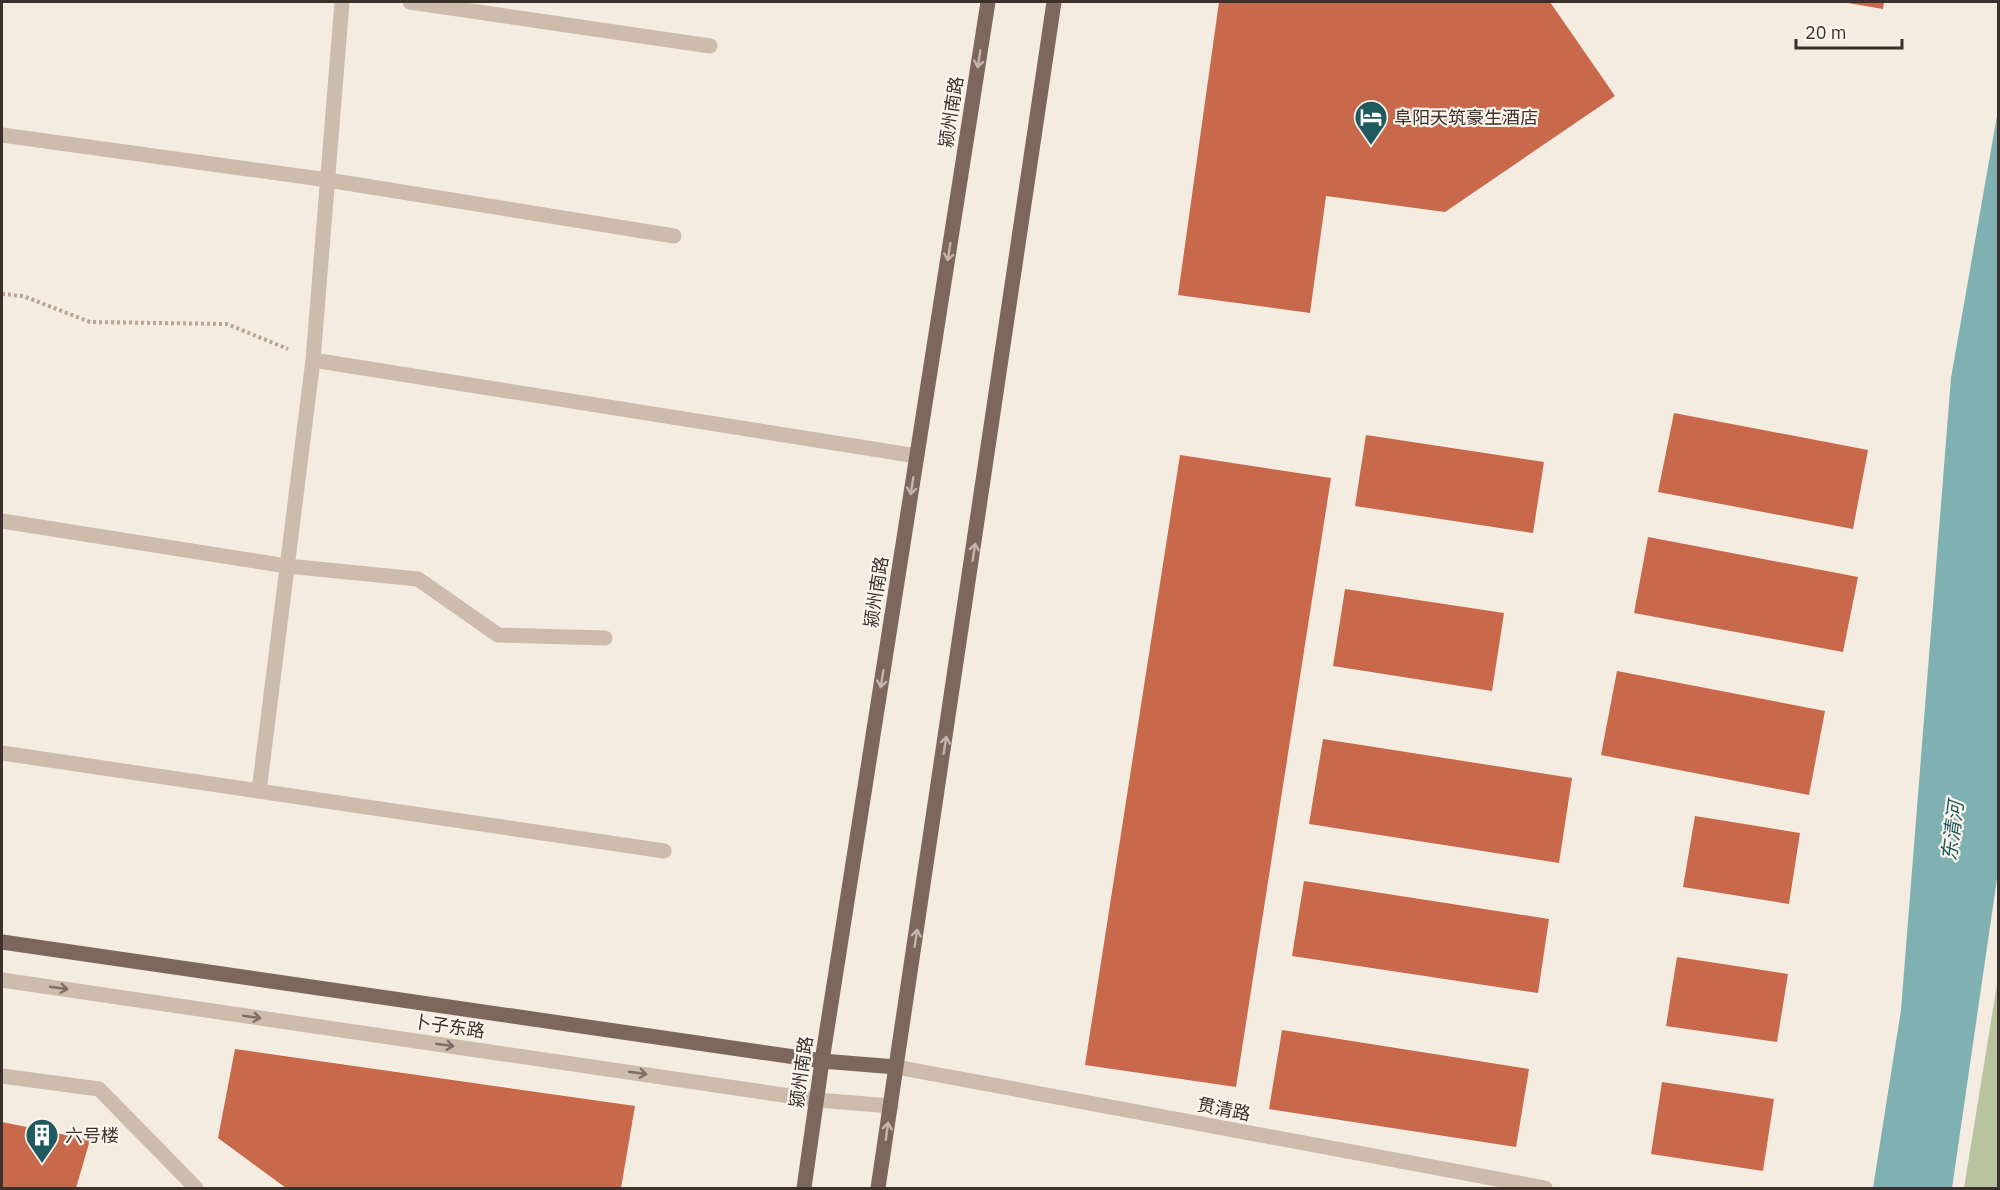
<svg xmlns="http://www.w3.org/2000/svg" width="2000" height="1190" viewBox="0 0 2000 1190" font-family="'IBM Plex Sans','Noto Sans SC',sans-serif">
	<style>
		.green { fill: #b8c4a0 }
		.water { fill: #7fb0b2 }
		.building { fill: #c8694b }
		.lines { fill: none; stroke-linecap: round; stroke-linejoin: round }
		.path { stroke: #b9a596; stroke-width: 4; stroke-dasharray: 3 3; stroke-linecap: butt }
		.minor { stroke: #cdbbac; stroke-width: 15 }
		.major { stroke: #7d675c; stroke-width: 15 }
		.oneway { stroke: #c2b5ac }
		.oneway2 { stroke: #7d6f65 }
		.labels { text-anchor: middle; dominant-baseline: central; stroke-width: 4.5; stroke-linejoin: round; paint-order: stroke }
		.street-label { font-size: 18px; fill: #3b302b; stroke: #fbf5ee }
		.poi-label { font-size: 18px; fill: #3b302b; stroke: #fbf5ee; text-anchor: start }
		.water-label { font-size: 20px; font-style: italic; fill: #1f5a5e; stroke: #fbf5ee }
	</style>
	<rect width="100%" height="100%" fill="#f4ebe1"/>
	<!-- green -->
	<path class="green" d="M1998 978V1188H1964Z"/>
	<!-- water -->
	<path class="water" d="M1998 110V872L1952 1188H1873L1901 1010 1951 378Z"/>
	<!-- building -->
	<path class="building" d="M1219 2H1550L1615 96 1445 212 1326 196 1310 313 1178 295Z
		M1842 2H1884L1883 9Z
		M1674 413 1868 450 1853 529 1658 492Z
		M1366 435 1544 462 1533 533 1355 506Z
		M1180 455 1331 478 1236 1087 1085 1065Z
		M1648 537 1858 577 1843 652 1634 613Z
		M1345 589 1504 613 1492 691 1333 666Z
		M1617 671 1825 711 1809 795 1601 755Z
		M1323 739 1572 778 1559 863 1309 824Z
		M1695 816 1800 833 1789 904 1683 887Z
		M1304 881 1549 919 1538 993 1292 956Z
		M1677 957 1788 974 1777 1042 1666 1026Z
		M1282 1030 1529 1069 1516 1147 1269 1109Z
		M235 1049 635 1106 621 1188H286L218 1138Z
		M1662 1082 1774 1099 1763 1171 1651 1154Z
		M2 1122 90 1140 76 1188H2Z"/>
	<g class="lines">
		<!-- path -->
		<path class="path" d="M2 294 23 296 90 322 227 324 288 349"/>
		<!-- minor -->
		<path class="minor" d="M410 2 710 46
			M2 135 328 180 674 236
			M313 360 917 456
			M2 521 287 566 418 579 498 635 605 638
			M2 753 664 851
			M259 791 313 360 342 2
			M2 980 817 1100 891 1106
			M896 1067 1545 1188
			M2 1076 99 1089 196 1188"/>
		<!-- major -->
		<path class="major" d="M2 942 822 1061 896 1067
			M804 1188 822 1061 988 2
			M878 1188 1054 2"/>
	</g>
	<!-- one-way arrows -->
	<defs><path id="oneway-shaft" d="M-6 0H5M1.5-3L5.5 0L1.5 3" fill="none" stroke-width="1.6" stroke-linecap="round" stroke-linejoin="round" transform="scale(1.5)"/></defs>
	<g class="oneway">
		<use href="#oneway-shaft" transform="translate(979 59) rotate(99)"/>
		<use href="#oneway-shaft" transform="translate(949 252) rotate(99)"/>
		<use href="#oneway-shaft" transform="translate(912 486) rotate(99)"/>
		<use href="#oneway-shaft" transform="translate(974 552) rotate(-81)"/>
		<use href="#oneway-shaft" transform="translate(882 679) rotate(99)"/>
		<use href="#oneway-shaft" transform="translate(945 745) rotate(-81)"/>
		<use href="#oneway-shaft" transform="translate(916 938) rotate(-81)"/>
		<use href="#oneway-shaft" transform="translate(887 1131) rotate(-82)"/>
	</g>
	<g class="oneway2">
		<use href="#oneway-shaft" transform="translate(59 988) rotate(8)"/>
		<use href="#oneway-shaft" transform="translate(252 1017) rotate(8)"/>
		<use href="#oneway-shaft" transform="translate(445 1045) rotate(8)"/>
		<use href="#oneway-shaft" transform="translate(638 1073) rotate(8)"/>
	</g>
	<!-- icons -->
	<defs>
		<symbol id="hotel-pin" viewBox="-11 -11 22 30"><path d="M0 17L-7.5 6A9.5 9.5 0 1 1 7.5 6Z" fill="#1f5a5e" stroke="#fbf5ee"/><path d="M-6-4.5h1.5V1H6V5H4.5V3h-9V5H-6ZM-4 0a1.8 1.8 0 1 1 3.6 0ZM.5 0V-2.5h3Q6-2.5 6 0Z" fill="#fff"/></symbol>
		<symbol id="building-pin" viewBox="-11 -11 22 30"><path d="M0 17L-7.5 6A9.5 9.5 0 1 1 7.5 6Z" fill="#1f5a5e" stroke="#fbf5ee"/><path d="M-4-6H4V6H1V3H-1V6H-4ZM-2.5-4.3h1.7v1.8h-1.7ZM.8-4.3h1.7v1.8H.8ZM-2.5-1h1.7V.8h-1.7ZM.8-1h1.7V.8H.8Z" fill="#fff"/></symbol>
	</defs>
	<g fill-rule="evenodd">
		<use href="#hotel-pin" x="1352" y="98" width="38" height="52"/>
		<use href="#building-pin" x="23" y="1116" width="38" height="52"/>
	</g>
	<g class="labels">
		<!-- street labels -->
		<g class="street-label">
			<text transform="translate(951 112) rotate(-81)">颍州南路</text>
			<text transform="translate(876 592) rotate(-81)">颍州南路</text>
			<text transform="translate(449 1026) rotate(8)">卜子东路</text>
			<text transform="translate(801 1072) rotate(-82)">颍州南路</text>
			<text transform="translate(1224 1109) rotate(11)">贯清路</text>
		</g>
		<!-- poi labels -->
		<g class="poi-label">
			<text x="1394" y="117">阜阳天筑豪生酒店</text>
			<text x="65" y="1135">六号楼</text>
		</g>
		<!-- water labels -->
		<g class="water-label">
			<text transform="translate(1952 831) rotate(-83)">东清河</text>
		</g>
	</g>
	<!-- border -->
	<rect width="2000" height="1190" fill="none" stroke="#3b302b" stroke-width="6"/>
	<!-- scale -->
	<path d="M1796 39v9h106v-9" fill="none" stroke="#3b302b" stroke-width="3"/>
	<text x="1805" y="39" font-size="18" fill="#3b302b" stroke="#fbf5ee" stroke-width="4.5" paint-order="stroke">20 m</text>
</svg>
